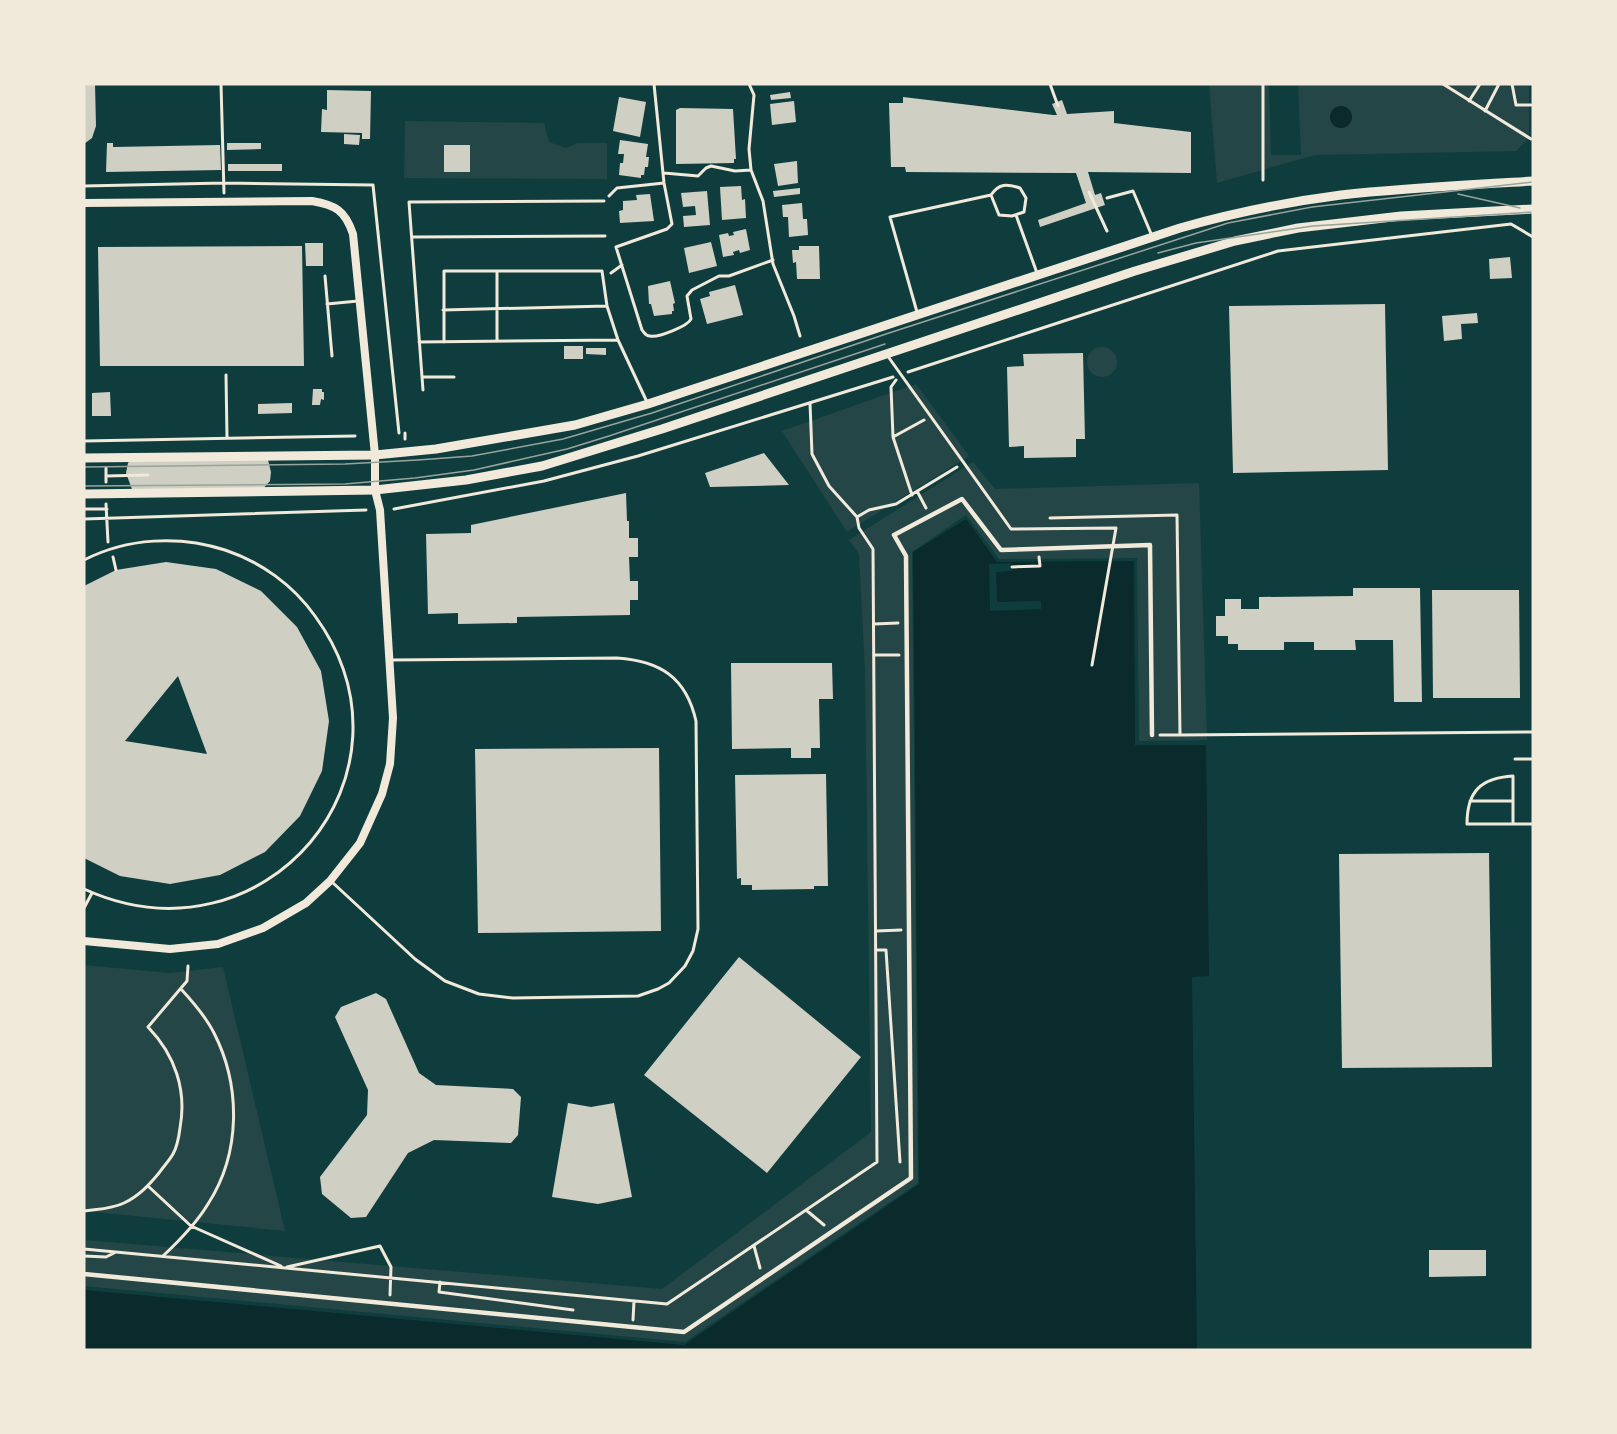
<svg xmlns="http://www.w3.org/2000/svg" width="1617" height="1434" viewBox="0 0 1617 1434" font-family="'IBM Plex Serif',serif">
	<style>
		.green { fill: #244646 }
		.water { fill: #0a2a2b }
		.pier { fill: #0f3d3e }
		.building { fill: #cfcfc3; fill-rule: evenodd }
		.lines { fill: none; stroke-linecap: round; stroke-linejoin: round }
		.path { stroke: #f1e9da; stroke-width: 3 }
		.service { stroke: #f1e9da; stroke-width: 3 }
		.pedestrian { stroke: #f1e9da; stroke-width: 4.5 }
		.tertiary { stroke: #f1e9da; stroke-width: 8 }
		.secondary { stroke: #f1e9da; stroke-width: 9 }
		.tram { stroke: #97a49c; stroke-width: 1.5 }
	</style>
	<rect width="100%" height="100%" fill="#0f3d3e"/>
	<!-- green -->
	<path class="green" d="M1209 84H1269L1271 155H1301L1298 84H1529V138L1516 151 1315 155 1217 183Z
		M405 121 544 123 549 142 566 148 577 143H607V179L404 178Z
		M1087 362a15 15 0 1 1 30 0a15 15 0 1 1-30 0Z
		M916 384 969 456 847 532 782 431Z
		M973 462 995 489 1199 483 1207 740 1139 741 1137 558 999 559 966 515 912 552 918 1183 685 1342 84 1286V1240L662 1289 871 1132 865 670 859 554 849 540Z
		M84 965 170 973 223 967 285 1231 84 1211Z"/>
	<!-- water -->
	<path class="water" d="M1330 117a11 11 0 1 1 22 0a11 11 0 1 1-22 0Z
		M966 519 997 562 1134 561 1135 745H1206L1209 976 1192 977 1197 1350H84V1290L684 1345 919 1184 913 552Z"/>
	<!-- pier -->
	<path class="pier" d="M1011 563 1012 571 996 572 997 602 1041 601V609L990 611 989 564Z"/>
	<!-- building -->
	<path class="building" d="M84 84H95L96 126 92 138 84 144Z
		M327 90 371 91 370 139H362V133L321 132 322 109 327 110Z
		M790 92 791 98 771 100 770 95Z
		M619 97 646 102 640 137 613 131Z
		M903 97 1053 115H1057L1052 104 1062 100 1067 114 1114 111V123L1191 132V173L1088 172 1095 195 1101 193 1105 205 1040 227 1038 220 1086 203 1076 173 906 172 905 167H891L889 103H903Z
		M794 101 796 122 772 125 770 104Z
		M680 108 733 109 736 159H734V163L676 164V110Z
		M344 134 360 135 359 145 344 144Z
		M620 140 648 144 646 157H649L648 167H645L644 175H641V178L619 175 620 163H623L624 154H618Z
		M107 143H113V147L220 145 221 170 106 172Z
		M227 143H261V149L227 150Z
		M444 145H470V172H444Z
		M797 161 798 183 778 186 774 164Z
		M228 164H282V171H228Z
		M741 186 742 200 745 199 746 218 722 220 720 187Z
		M800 188V194L774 197 773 191Z
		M707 191 710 225 684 227 683 216 696 215 695 206 683 207 681 193Z
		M650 194 654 221 620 223 619 211 623 210V201L637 200 636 195Z
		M802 203 803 219H807L808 235 789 237 788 217H783L782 205Z
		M746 229 750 250 740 253 739 250 733 252 734 255 723 257 719 235 728 233 729 236 734 235 733 232Z
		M711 242 717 266 689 273 684 248Z
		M305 243H323V266H306Z
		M302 246 304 366H100L98 247Z
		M799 246H819L820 279H797L796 262 793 263 792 250H799Z
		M1510 257 1512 278 1490 279 1489 259Z
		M670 281 675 303 673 304 674 311H672V314L654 316 651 304H649L648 286Z
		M735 285 743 315 707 324 700 299 710 296 709 292Z
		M1385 304 1388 470 1233 473 1229 306Z
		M1477 313 1478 323 1461 324 1462 339 1444 341 1442 316Z
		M564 346H583V359H564Z
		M586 348H606V355L586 354Z
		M1083 353 1085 439H1076V457L1024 458V446L1009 447 1007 367 1024 366 1023 354Z
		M313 389H322V392H324V400L321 399 320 405H312Z
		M110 392 111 416H92V393Z
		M292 403V413L258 414V404Z
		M764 453 789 485 710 487 705 473Z
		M134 456 268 460 271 472 270 481 260 492H133L126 473 128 463Z
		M626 493 627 521H629V538H638V557H629L630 581H638V600H630V615L517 617V623L458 624V613L428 614 426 534 471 533V525Z
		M166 562 216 569 261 591 297 627 321 671 329 721 322 771 300 816 265 852 220 875 170 884 120 876 84 858V586L116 570ZM178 676 207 754 125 741Z
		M1353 588H1420L1422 702H1394L1393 640H1355L1356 650H1314V642H1284V650H1238V644H1228V636H1216V616H1225V599H1241V609H1259V597L1353 596Z
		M1432 590H1519L1520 698H1433Z
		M731 663H832L833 699H819L820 748H811V758H791V748L732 749Z
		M659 748 661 931 478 933 475 749Z
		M826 774 828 886H814V889L752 890V885H741V878L737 879 735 775Z
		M1489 853 1492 1067 1342 1068 1339 854Z
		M739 957 861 1057 767 1173 644 1075Z
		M376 993 386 999 419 1073 436 1085 513 1089 521 1097 518 1135 511 1143 434 1140 408 1153 366 1217 351 1218 322 1194 320 1177 367 1115 368 1090 335 1017 341 1007Z
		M568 1103 591 1107 614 1103 632 1197 598 1204 552 1197Z
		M1429 1250H1486V1276L1429 1277Z"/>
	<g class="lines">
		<!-- path -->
		<path class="path" d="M221 84 224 193
			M654 84 664 183 672 224 667 229 616 247 642 330C645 333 645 336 650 336 658 338 688 326 691 319L687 296 692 290 719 276H729L773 260
			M749 84 754 95 749 149 751 170 763 201 773 264 794 316 800 336
			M1050 84 1058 106
			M1263 84V180
			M1443 84 1531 139
			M1512 84 1516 105H1531
			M1469 101 1480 84
			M1485 111 1499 84
			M664 173 698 176 706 168 711 166 735 171 751 170
			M84 186 224 183 373 185 399 433
			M1089 192 1107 231
			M609 196 617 188 664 183
			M611 273 622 265
			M908 372 1278 251 1511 224 1533 237
			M226 375 227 438
			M896 380 891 387 893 437 912 495
			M810 403 812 454 829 486 857 517
			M405 433V439
			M893 437 924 420
			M84 441 355 436
			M106 468V482
			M106 476 148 475
			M917 491 926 508
			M106 504 108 542
			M84 509H107
			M394 509 544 481 638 456 893 377
			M1050 518 1177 515 1180 735 1533 732
			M84 519 366 510
			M113 557 116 570
			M1012 567 1040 566 1039 557
			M874 624 898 623
			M874 655H899
			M1160 735H1180
			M1515 759H1533
			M876 931 901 930
			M876 950H886L900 1162
			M148 1186 191 1226 281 1266
			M806 1210 824 1225
			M84 1211C98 1209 112 1209 124 1203 139 1196 149 1185 159 1173 163 1167 169 1161 173 1154 177 1147 179 1136 180 1128 187 1090 175 1055 148 1027L187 981 188 966
			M754 1246 760 1268
			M84 1249 667 1304 877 1162 873 549 859 528 857 517 869 510 896 504 957 467
			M84 1256 106 1257 114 1253
			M163 1256C179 1241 196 1224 208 1204 241 1153 241 1086 214 1033 206 1017 193 1002 181 989
			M287 1267 380 1246 391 1267 390 1295
			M440 1282 439 1292 573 1310
			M633 1320 634 1301"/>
		<!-- service -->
		<path class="service" d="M1107 198 1133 191 1152 236
			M1016 215 1037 273
			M412 237 605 236
			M325 276 332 356
			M327 304 358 301
			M443 310 607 306
			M917 312 890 217 991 195C999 183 1007 184 1020 188L1026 198 1024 212 1012 216 999 215 991 195
			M497 341V271
			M419 342 618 340
			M444 342V271H602L607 306 618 340 647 402
			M887 355 1011 529 1116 528 1092 665
			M422 377H454
			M423 390 409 202 604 201
			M84 560C127 538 179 535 225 550 261 562 293 585 315 616 430 774 264 971 84 889
			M1470 801H1513
			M1513 823V776C1481 778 1467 791 1467 824H1533
			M332 882 415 959 445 981 479 994 513 998 638 996 658 989 669 983 685 966 693 951 698 929 696 721C686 677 660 661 617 658L390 660
			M84 908 92 893"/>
		<!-- pedestrian -->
		<path class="pedestrian" d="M84 1274 684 1332 911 1178 906 556 894 535 962 499 1001 550 1150 545 1152 735"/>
		<!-- tertiary -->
		<path class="tertiary" d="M84 203 312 201C335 205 345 210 353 234L375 455V490L380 510 393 718 390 764 382 794 360 843 330 881 306 903 263 928 218 944 170 949 84 941"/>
		<!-- secondary -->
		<path class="secondary" d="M84 458 375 455 436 449 575 425 648 404 1180 228C1233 213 1287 202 1341 195 1405 188 1469 185 1533 181
			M84 494 375 490 466 480 542 466 662 429 1135 271 1235 241 1298 228 1401 216 1533 209"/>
		<!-- tram -->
		<path class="tram" d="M1458 194 1520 208
			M1158 253 1196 243 1313 226 1533 212
			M84 467 345 464 418 460 472 456 563 439 652 413 886 334 1228 223 1312 207 1533 182
			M84 486 345 484 415 478 474 470 567 449 609 436 885 344"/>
	</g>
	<!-- border -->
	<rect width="1617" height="1434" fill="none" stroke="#f1e9da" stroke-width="171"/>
</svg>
